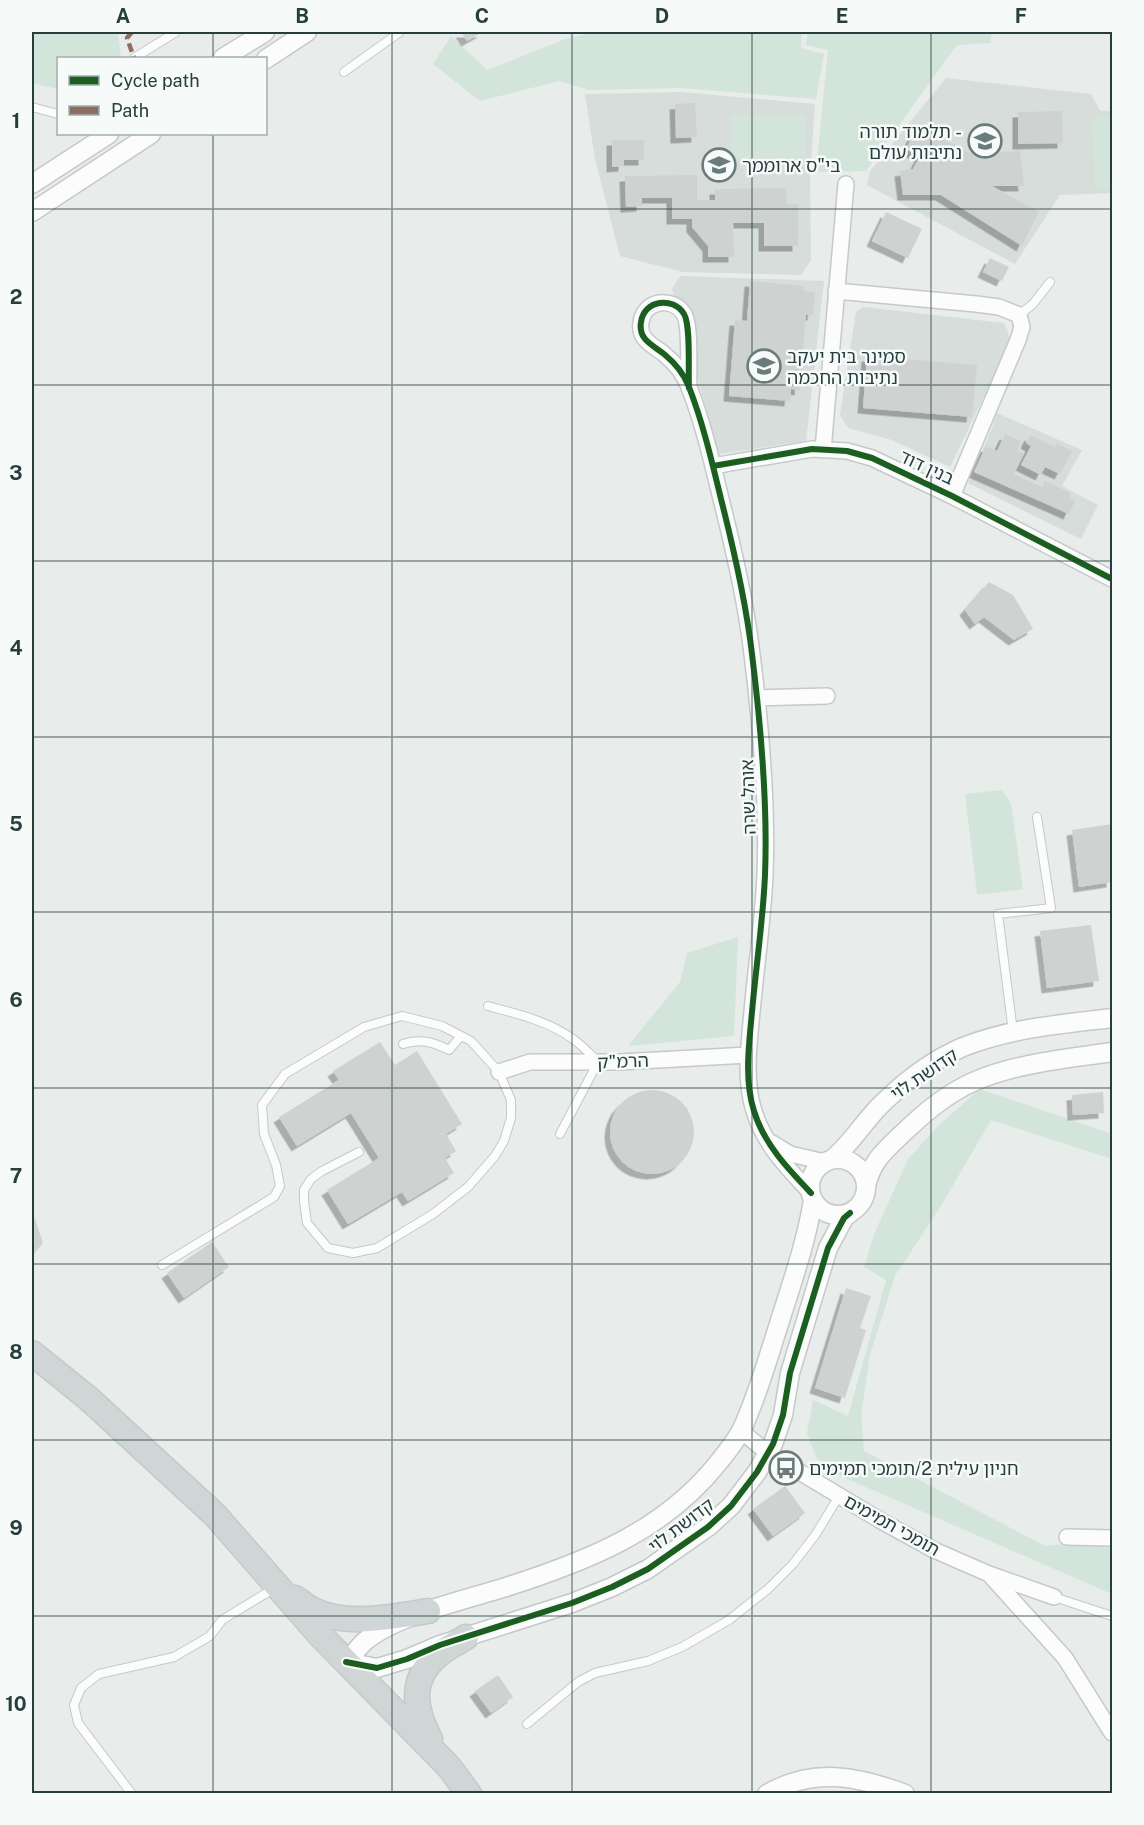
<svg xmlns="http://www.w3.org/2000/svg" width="1144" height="1825" viewBox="0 0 1144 1825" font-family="'Public Sans','Noto Sans Hebrew',sans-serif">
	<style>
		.built { fill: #d6dddb }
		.green { fill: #d3e4db }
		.building { fill: #ced3d2; filter: url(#shadow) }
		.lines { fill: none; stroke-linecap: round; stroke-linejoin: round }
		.service-casing { stroke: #c5c9c8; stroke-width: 10 }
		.minor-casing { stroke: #c5c9c8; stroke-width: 18 }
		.tertiary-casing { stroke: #c5c9c8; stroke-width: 21 }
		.primary-casing { stroke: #c3caca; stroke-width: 27 }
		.service { stroke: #fcfcfc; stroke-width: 8 }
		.minor { stroke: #fcfcfc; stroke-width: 15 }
		.tertiary { stroke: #fcfcfc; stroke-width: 18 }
		.primary { stroke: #d0d6d6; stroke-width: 24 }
		.quiet { stroke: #8d6e63; stroke-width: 4.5; stroke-dasharray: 9 4.5; stroke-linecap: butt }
		.cycleway-casing { stroke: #f6faf9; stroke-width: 10 }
		.cycleway { stroke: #1b5e20; stroke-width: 6 }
		.grid { fill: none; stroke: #263e3d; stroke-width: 1.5; stroke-opacity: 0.55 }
		.labels { text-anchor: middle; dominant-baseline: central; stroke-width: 5; stroke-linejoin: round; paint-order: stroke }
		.poi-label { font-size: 18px; fill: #263e3d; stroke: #f6faf9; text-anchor: start }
		.street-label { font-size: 18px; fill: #263e3d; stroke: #f6faf9 }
		.neatline { fill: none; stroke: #263e3d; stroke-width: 2 }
		.grid-label { font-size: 20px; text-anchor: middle; font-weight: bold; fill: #263e3d }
	</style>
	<defs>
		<filter id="shadow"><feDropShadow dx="-5.5" dy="5.5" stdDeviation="0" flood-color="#0004"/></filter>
	</defs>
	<rect width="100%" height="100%" fill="#e8eceb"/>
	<!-- built -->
	<path class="built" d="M946 78 1091 94 1100 111H1112V193L1060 195 1015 264 867 185 870 171Z
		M682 92 815 104 810 176 811 260 801 275 683 272 620 256 595 159 585 94Z
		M680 276 824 281 806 441 719 454 672 289Z
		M863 307 1004 323 1008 332 1010 343 950 467 892 440 848 428 840 415 856 312Z
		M997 413 1082 450 1062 486 1098 505 1081 539 968 483 992 428Z"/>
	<!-- green -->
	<path class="green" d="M32 32H120L118 33 121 58H58V89L32 83Z
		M596 32H802L801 48 824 54 816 99 680 88 589 90 559 81 480 101 433 64 451 36 487 70 568 38Z
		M808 32H992L990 43 957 45 866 171 816 172 828 50 806 45Z
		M732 115H806V158H731Z
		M1112 117V189L1095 190 1092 118Z
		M1002 790 1011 803 1023 889 977 895 965 794Z
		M738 937 734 1036 628 1046 680 982 687 953Z
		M980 1089 1112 1134V1159L991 1120 941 1206 895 1276 870 1355 861 1415 864 1451 1045 1546 1112 1540V1594L836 1474 816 1457 807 1433 813 1400 848 1416 886 1280 864 1267 875 1232 908 1159 939 1125Z"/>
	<!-- building -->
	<path class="building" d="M461 32H483L467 41Z
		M695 103 697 137 676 138 675 104Z
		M1062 111 1063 143 1018 144V112Z
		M918 125 969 153 1020 151 1024 186H992L1039 212 1022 246 941 195H903L900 171 913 169 920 156 906 149Z
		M612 140H644V160H624V166L612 167Z
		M697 175V200H715V189L786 188 787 204H798V246H764V223H733L734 257H708V246L692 227V219H672V198H642V206L626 207 625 176Z
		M886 212 922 229 908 258 872 241Z
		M990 258 1009 267 1002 281 983 272Z
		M750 281 804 286 803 291 815 292 813 315H806L800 390 791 389 790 401 729 396 735 320 747 321Z
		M867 356 977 365 972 417 863 408Z
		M1005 434 1021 441 1017 451 1023 453 1014 474 1042 487 1045 481 1071 493 1069 498 1075 501 1069 514 974 472 986 446 997 451Z
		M1030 435 1055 447 1056 443 1072 451 1060 474 1045 467 1041 475 1021 465 1031 446 1026 443Z
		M989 582 1013 595 1033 629 1014 640 984 617 975 624 965 610Z
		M1112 824V882L1079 887 1072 830Z
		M1091 925 1099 981 1047 988 1040 931Z
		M380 1042 395 1065 417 1051 462 1124 446 1134 456 1151 445 1158 454 1173 408 1201 402 1192 348 1224 327 1190 379 1158 351 1113 297 1146 279 1117 339 1080 333 1071Z
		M610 1132a42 42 0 1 1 84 0a42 42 0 1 1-84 0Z
		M1103 1092 1104 1113 1073 1115 1072 1095Z
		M32 1210 43 1243 32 1256Z
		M212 1242 229 1267 184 1298 167 1273Z
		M846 1288 871 1296 860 1328 866 1330 845 1398 815 1388Z
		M785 1486 805 1513 773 1536 753 1509Z
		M498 1675 513 1697 491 1713 475 1691Z"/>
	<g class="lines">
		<defs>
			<path id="service" d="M134 58 176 32
				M344 72 400 32
				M32 107 58 114
				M1019 315 1033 304 1050 282
				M488 1006C518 1014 548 1021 573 1039 582 1045 590 1054 598 1062L560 1134
				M1013 1032 998 914 1051 908 1037 817
				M403 1044C420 1038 433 1042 449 1050L461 1036
				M162 1265 274 1197 280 1186 276 1165 264 1134 262 1105 285 1074 364 1027 402 1016 442 1026 471 1041 499 1072 511 1100V1118L504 1141 495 1156 468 1187 433 1214 377 1248 353 1253 328 1248 307 1223 304 1201V1190L311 1179 322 1171 359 1152
				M1054 1597 1112 1616
				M527 1724 578 1682 595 1673 648 1661 682 1647 729 1620 768 1589 793 1564 816 1534 839 1496
				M132 1794 78 1723 74 1705 81 1688 99 1674 174 1657 210 1636 222 1620 273 1589"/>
			<path id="minor" d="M836 291 976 304 999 307 1019 315 1022 327 1018 340 952 496
				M689 388C688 371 691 325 684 314 673 296 644 300 641 322 638 340 653 345 664 354 675 363 684 374 689 387 703 423 712 462 721 499 734 550 746 602 752 654 761 727 768 802 765 875 763 921 756 966 752 1012 749 1044 744 1080 754 1111 764 1144 788 1169 811 1193
				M823 450 846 184
				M713 466 812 449 847 451 872 458 952 496 1112 579
				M757 698 827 696
				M499 1072 530 1062H621L748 1055
				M772 1143 790 1154 825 1162
				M741 1431 768 1453 883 1522 934 1550 989 1574 1054 1597
				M1067 1537 1112 1538
				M989 1574 1065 1658 1112 1733"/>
			<path id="tertiary" d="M223 58 265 32
				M266 59 307 32
				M32 184 109 134
				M32 212 151 134
				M810 1187a28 28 0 1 1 56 0a28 28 0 1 1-56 0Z
				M831 1160C853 1143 866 1117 887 1099 909 1078 935 1059 963 1047 1011 1028 1062 1024 1112 1018
				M866 1186C872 1161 884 1151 902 1134 923 1114 946 1094 973 1082 1016 1063 1066 1059 1112 1052
				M346 1662 377 1668 407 1659 440 1645 572 1603 612 1587 648 1569 708 1527 731 1506 757 1472 773 1444 783 1415 790 1373 828 1248 844 1218 850 1213
				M346 1662C352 1656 358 1648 364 1642 394 1616 464 1600 503 1588 585 1562 663 1532 718 1463 727 1452 736 1441 742 1429 757 1397 767 1361 778 1327 791 1285 806 1244 813 1200
				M767 1794C813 1767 858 1776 905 1794"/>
			<path id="primary" d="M32 1353 89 1399 215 1515 321 1636 449 1767 469 1794
				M295 1598C300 1601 305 1606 311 1609 346 1627 391 1617 428 1611
				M430 1739C414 1709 409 1679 438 1655 446 1648 457 1643 466 1637"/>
		</defs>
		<!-- service casing -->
		<use href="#service" class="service-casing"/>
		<!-- minor casing -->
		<use href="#minor" class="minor-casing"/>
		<!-- tertiary casing -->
		<use href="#tertiary" class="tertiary-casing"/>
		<!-- primary casing -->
		<use href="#primary" class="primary-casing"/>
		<!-- service -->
		<use href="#service" class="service"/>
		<!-- minor -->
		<use href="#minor" class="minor"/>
		<!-- tertiary -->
		<use href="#tertiary" class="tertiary"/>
		<!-- primary -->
		<use href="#primary" class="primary"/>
		<!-- quiet -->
		<path class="quiet" d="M132 32 127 38 134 58"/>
		<defs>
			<path id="cycleway" d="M689 388C688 371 691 325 684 314 673 296 644 300 641 322 638 340 653 345 664 354 675 363 684 374 689 387 703 423 712 462 721 499 734 550 746 602 752 654 761 727 768 802 765 875 763 921 756 966 752 1012 749 1044 744 1080 754 1111 764 1144 788 1169 811 1193
				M713 466 812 449 847 451 872 458 952 496 1112 579
				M346 1662 377 1668 407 1659 440 1645 572 1603 612 1587 648 1569 708 1527 731 1506 757 1472 773 1444 783 1415 790 1373 828 1248 844 1218 850 1213"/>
		</defs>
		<!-- cycleway casing -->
		<use href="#cycleway" class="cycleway-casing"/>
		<!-- cycleway -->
		<use href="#cycleway" class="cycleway"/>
	</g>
	<!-- grid -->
	<path class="grid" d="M213 32V58M392 32V1794M572 32V1794M752 32V1794M931 32V1794M213 134V1794M32 209H1112M32 385H1112M32 561H1112M32 737H1112M32 912H1112M32 1088H1112M32 1264H1112M32 1440H1112M32 1616H1112"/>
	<!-- icons -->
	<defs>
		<symbol id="school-ring" viewBox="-11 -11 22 22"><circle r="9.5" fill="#f6faf9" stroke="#6a7b7a" stroke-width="1.5"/><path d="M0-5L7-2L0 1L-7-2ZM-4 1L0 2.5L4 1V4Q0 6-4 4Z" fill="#6a7b7a"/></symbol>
		<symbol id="bus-ring" viewBox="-11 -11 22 22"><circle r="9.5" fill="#f6faf9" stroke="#6a7b7a" stroke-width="1.5"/><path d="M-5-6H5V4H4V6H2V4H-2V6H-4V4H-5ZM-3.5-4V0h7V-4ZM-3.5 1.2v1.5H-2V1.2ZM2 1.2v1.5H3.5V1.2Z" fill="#6a7b7a"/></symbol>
	</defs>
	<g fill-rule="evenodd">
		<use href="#school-ring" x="966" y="122" width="38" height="38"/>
		<use href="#school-ring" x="700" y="146" width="38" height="38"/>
		<use href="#school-ring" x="745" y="347" width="38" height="38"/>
		<use href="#bus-ring" x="767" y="1449" width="38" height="38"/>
	</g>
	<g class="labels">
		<!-- poi labels -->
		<g class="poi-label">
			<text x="962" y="131" text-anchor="end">תלמוד תורה -<tspan x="962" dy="21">נתיבות עולם</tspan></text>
			<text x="742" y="165">בי"ס ארוממך</text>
			<text x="787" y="356">סמינר בית יעקב<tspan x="787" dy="21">נתיבות החכמה</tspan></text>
			<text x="809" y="1468">חניון עילית 2/תומכי תמימים</text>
		</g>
		<!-- street labels -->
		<g class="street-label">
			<text transform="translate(927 467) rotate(25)">בנין דוד</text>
			<text transform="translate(748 797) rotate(-92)">אוהל שרה</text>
			<text transform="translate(623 1061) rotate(-2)">הרמ"ק</text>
			<text transform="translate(924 1074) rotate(-34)">קדושת לוי</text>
			<text transform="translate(681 1525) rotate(-37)">קדושת לוי</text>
			<text transform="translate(892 1525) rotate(29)">תומכי תמימים</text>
		</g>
	</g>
	<!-- border -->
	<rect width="1144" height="1825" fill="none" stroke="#f6faf9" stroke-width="66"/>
	<!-- legend -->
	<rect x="57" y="57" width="210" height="78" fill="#f6faf9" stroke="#a3afae" stroke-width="1.5"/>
	<rect x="69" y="76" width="30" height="9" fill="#1b5e20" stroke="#a3afae" stroke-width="1.5"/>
	<text x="111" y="87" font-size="18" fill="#263e3d">Cycle path</text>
	<rect x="69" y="106" width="30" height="9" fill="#8d6e63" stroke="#a3afae" stroke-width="1.5"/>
	<text x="111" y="117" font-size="18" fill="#263e3d">Path</text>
	<rect x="33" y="33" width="1078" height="1759" class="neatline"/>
	<g class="grid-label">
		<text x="123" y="23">A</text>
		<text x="302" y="23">B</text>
		<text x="482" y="23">C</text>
		<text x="662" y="23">D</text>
		<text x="842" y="23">E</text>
		<text x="1021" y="23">F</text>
		<text x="16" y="128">1</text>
		<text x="16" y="304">2</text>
		<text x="16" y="480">3</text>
		<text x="16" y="655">4</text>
		<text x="16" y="831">5</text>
		<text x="16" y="1007">6</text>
		<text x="16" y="1183">7</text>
		<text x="16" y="1359">8</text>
		<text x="16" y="1535">9</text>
		<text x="16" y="1711">10</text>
	</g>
</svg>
